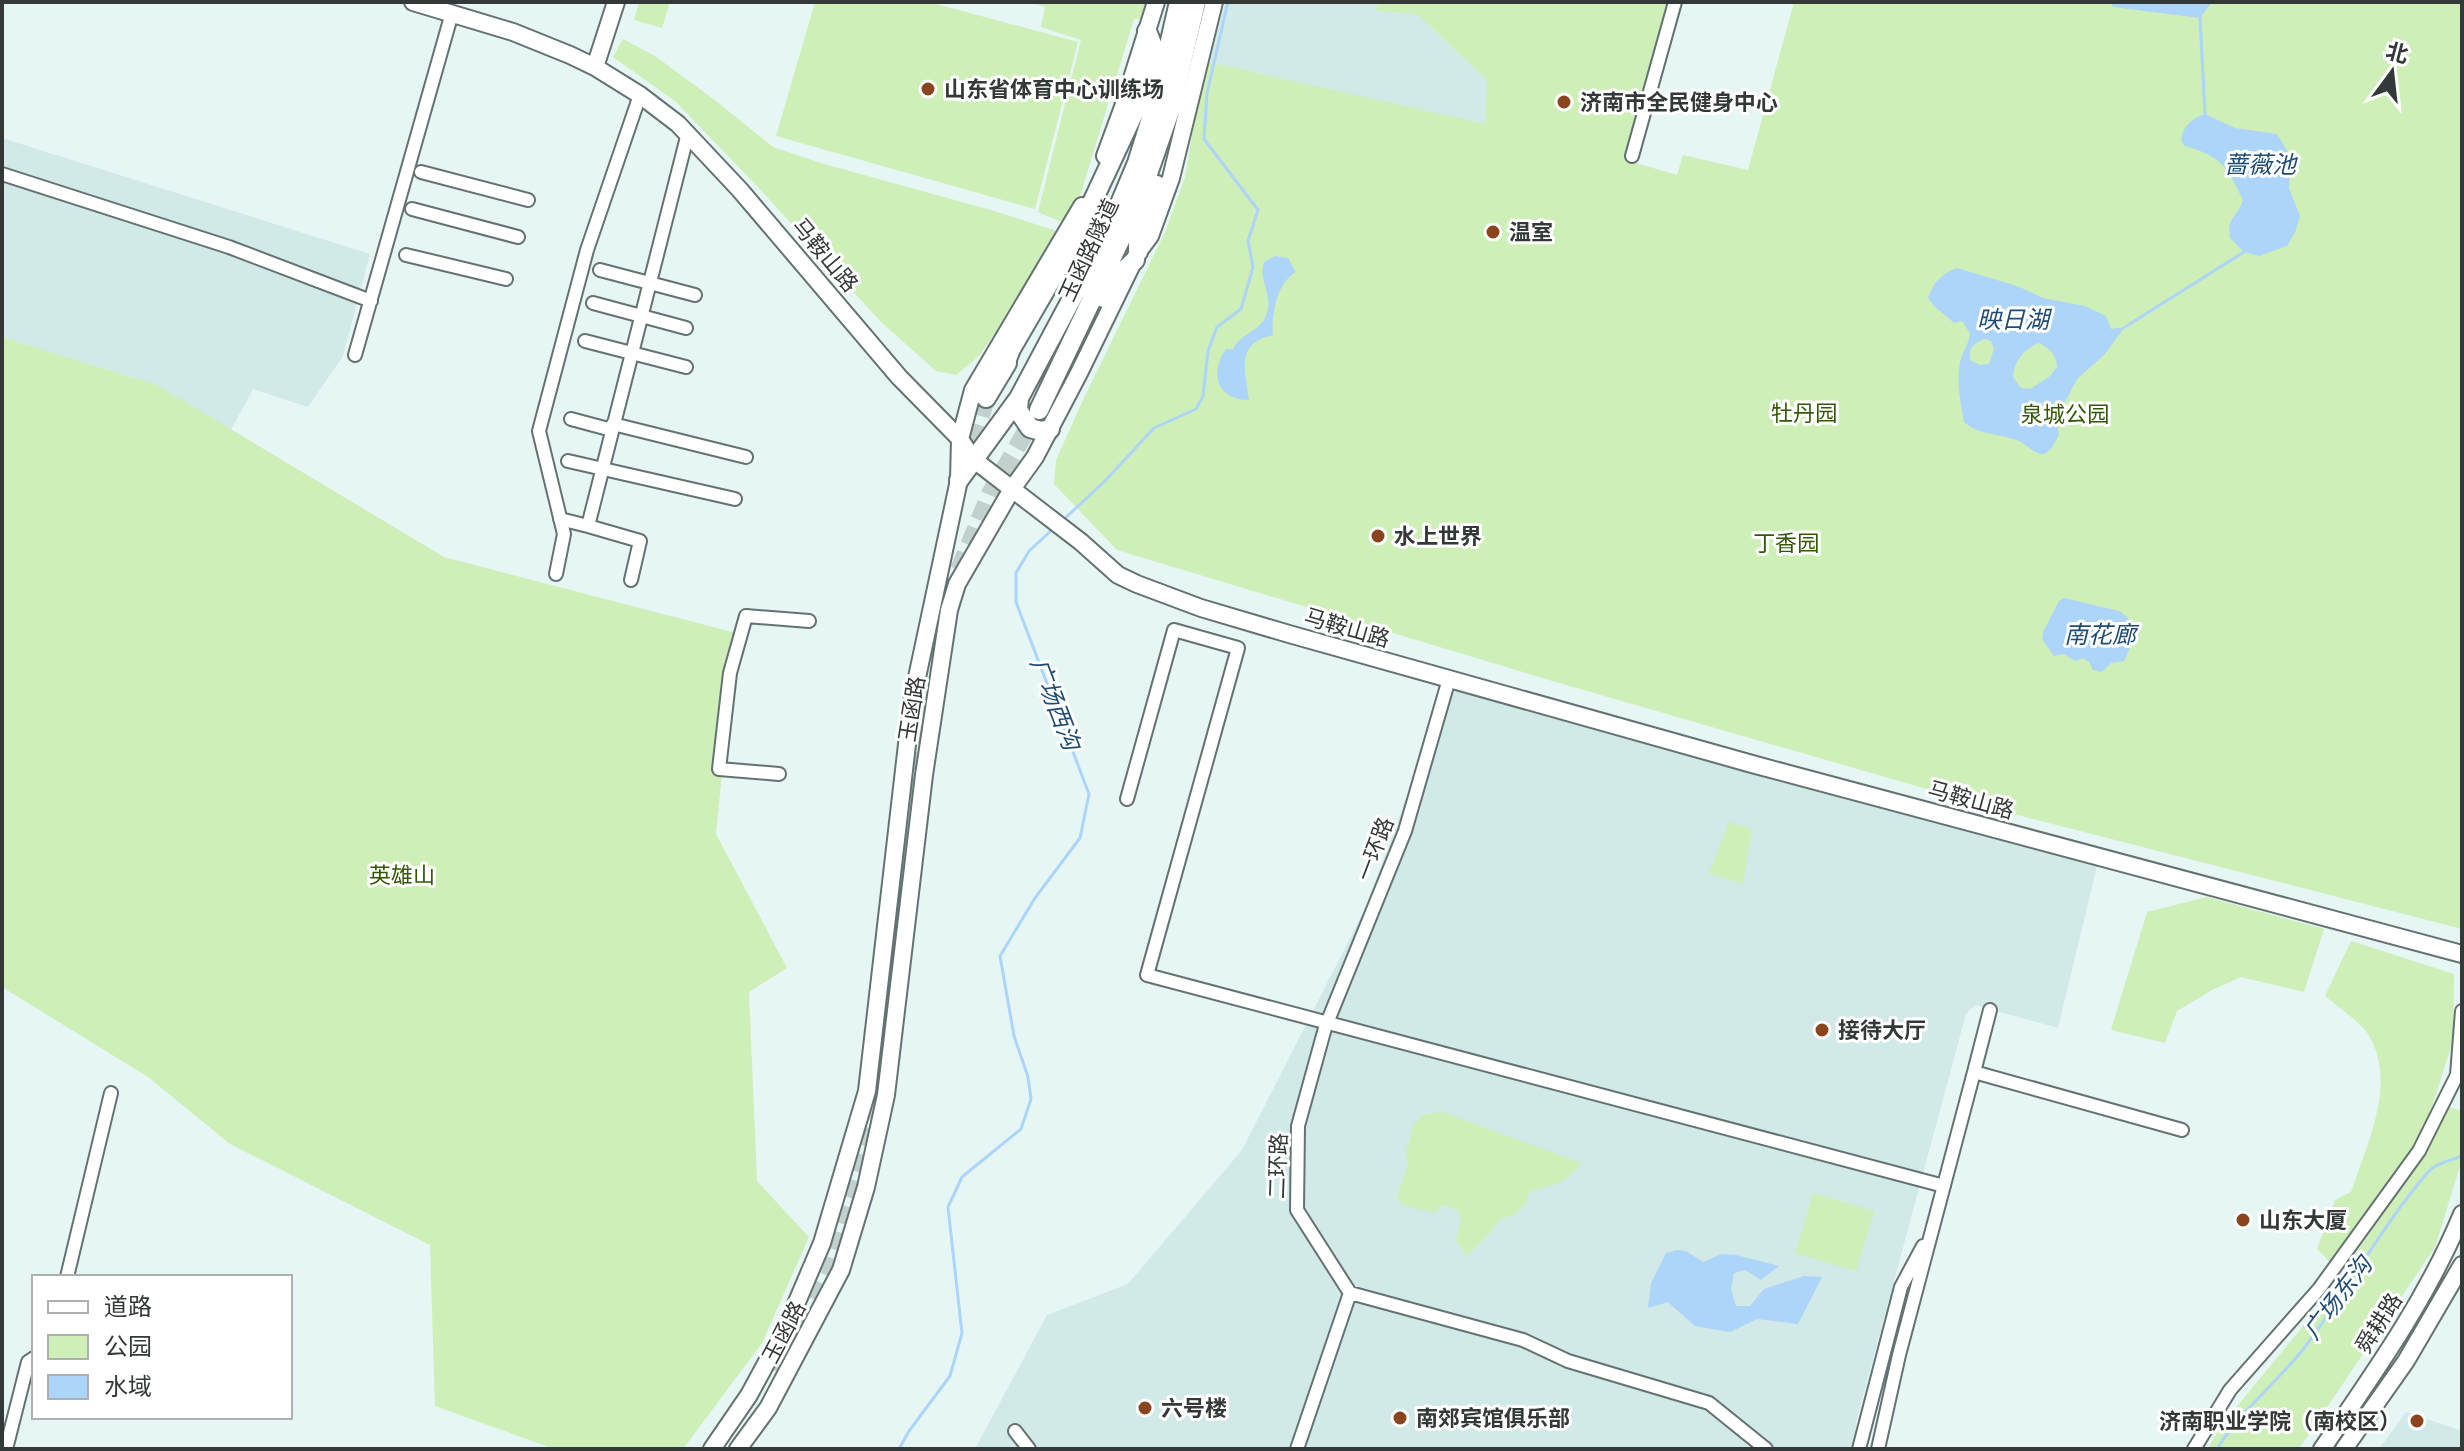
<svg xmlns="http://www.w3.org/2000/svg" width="2464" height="1451" viewBox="0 0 2464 1451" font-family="'DejaVu Sans','Noto Sans SC',sans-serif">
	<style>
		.built { fill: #d1e9e7 }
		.green { fill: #ceefb7 }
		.water { fill: #add4f9; fill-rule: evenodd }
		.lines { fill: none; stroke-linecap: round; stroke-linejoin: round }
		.stream { stroke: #add4f9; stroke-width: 3 }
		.highway-tunnel { stroke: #c2d0ce; stroke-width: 18; stroke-dasharray: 18 9; stroke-linecap: butt }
		.minor-casing { stroke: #647271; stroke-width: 16 }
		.major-casing { stroke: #647271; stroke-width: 20 }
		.highway-casing { stroke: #647271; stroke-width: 22 }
		.minor { stroke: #fff; stroke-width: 12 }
		.major { stroke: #fff; stroke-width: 16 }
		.highway { stroke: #fff; stroke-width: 18 }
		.poi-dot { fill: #8a441e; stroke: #fff; stroke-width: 3 }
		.labels { text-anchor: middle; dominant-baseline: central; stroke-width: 6; stroke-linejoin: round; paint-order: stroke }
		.poi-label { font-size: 22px; font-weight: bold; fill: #333938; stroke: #fff; text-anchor: start }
		.street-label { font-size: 22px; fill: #333938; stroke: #fff }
		.park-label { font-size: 22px; fill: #325806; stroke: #fff }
		.water-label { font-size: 24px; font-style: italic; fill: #1e4c74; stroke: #fff }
	</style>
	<rect width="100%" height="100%" fill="#e6f6f4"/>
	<!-- built -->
	<path class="built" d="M1225 2H1377L1376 11 1417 14 1488 80 1485 125 1209 62Z
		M2 138 370 254 343 356 308 407 253 389 231 430 157 385 2 337Z
		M1447 687 2099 858 2058 1028 1975 1005 1966 1014 1856 1422 1855 1449H975L1047 1315 1128 1284 1242 1150 1366 907Z
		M2406 1412 2462 1431V1449H2379Z"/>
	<!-- green -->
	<path class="green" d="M639 2H670L662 28 634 20Z
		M815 2H929L1078 42 1035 209 776 136Z
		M1030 2H1148L1144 19H1134L1073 219 1069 225 1038 212 1081 40 1041 27 1045 7Z
		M1377 2H1669L1626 160 1677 175 1683 155 1748 170 1794 2H2462V929L2010 813 1549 680 1117 550 1054 484 1056 460 1084 398 1166 230 1185 177 1200 88 1209 62 1485 124 1487 80 1417 14 1376 11Z
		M623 39 655 56 716 101 773 147 824 164 991 210 1066 234 979 356 956 375 936 371 880 321 757 186 675 101 613 57Z
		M2 337 157 385 444 557 736 633 716 834 787 968 749 992 757 1181 809 1237 762 1343 683 1449H554L435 1406 430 1245 230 1144 148 1077 2 987Z
		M1729 822 1752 829 1743 884 1709 874Z
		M2207 897 2324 929 2304 992 2241 977 2212 990 2177 1011 2165 1043 2111 1030 2147 912Z
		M2351 941 2454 974 2453 1041 2425 1128 2337 1269 2317 1249 2335 1200 2351 1192C2367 1144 2398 1082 2368 1034 2360 1022 2337 1006 2325 996Z
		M2449 1107 2462 1111V1160L2435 1247 2299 1449H2207L2224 1422 2318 1308 2427 1150Z
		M1442 1112 1562 1156 1581 1163C1569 1182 1551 1186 1530 1191L1525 1205 1514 1215 1500 1219 1491 1232 1467 1256 1456 1240 1461 1220 1458 1210 1443 1205 1434 1213 1401 1204 1397 1195 1408 1165 1406 1152 1414 1123 1426 1114Z
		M1813 1193 1874 1211 1856 1271 1795 1253Z"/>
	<!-- water -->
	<path class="water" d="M2111 2H2211V3L2200 18 2113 7Z
		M2205 114 2235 128 2277 134 2291 157 2289 188 2300 216 2296 230 2287 246 2259 256 2244 252 2230 238C2226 217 2238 217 2243 200 2226 165 2222 157 2185 146L2181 140C2183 126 2192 118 2205 114Z
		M1275 256 1288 258 1296 272C1277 282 1271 315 1273 335 1235 344 1245 369 1249 400 1217 400 1209 373 1226 349L1233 350C1239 333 1261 333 1267 313 1273 294 1258 280 1264 262Z
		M1957 268 2017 286 2043 298 2085 306 2106 316 2111 329 2125 327 2104 355 2077 379 2061 410 2057 425 2059 435C2055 441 2051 453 2042 454 2034 454 2026 444 2019 441 2000 433 1980 436 1964 422 1961 403 1956 383 1960 363 1962 352 1969 344 1970 333L1962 321 1954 323 1934 306 1928 298C1933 283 1942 273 1957 268ZM1984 339 1991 341 1994 349 1989 364 1981 365 1971 361C1967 349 1973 344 1984 339ZM2039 343C2050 349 2056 354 2057 367L2049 377 2030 389 2021 388 2013 377C2014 361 2024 349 2039 343Z
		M2064 598 2119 611C2139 622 2133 644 2124 661L2111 663 2102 672 2093 670 2089 662 2083 658 2076 661 2063 654 2054 656 2042 639 2043 632 2059 601Z
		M1677 1250 1686 1251 1703 1262 1722 1254 1736 1255 1779 1266 1761 1280 1745 1270 1734 1273 1731 1289 1736 1306H1750L1764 1289 1804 1276 1822 1277 1798 1324 1757 1319 1730 1332 1695 1326 1668 1302 1648 1308 1651 1283 1666 1253Z"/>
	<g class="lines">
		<!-- stream -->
		<path class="stream" d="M2200 18 2205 114
			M2125 327 2244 252
			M1062 521 1105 481 1154 428 1196 409 1203 396 1208 351 1217 327 1241 309 1253 267 1248 241 1258 210 1204 139 1207 93 1228 2
			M899 1449 909 1431 950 1376 962 1333 948 1207 962 1177 1021 1129 1031 1099 1028 1077 1014 1036 1000 956 1035 898 1080 838 1089 794 1016 602V573L1029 551 1053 529
			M2217 1449C2240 1411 2278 1382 2305 1347 2348 1290 2382 1225 2429 1171 2436 1163 2452 1160 2462 1156"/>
		<!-- highway-tunnel -->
		<path class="highway-tunnel" d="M966 468 986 398
			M959 570 990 494 1036 414
			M913 797 921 732 931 688
			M778 1372 830 1264 879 1093"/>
		<defs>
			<path id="minor" d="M1632 156 1675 2
				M421 172 528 200
				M2 174 229 247 371 301
				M412 209 518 237
				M406 255 506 279
				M600 270 695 295
				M593 303 686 328
				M585 341 686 367
				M355 355 452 13
				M571 419 612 430
				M613 424 746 457
				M568 461 735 499
				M560 519 588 526 688 133
				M588 526 640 541 631 580
				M556 574 564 534 539 431 587 250 640 95
				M779 774 719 769 730 673 746 616 809 621
				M1127 799 1174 630 1238 648 1147 975 1944 1186
				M1990 1010 1974 1072 2182 1130
				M67 1277 111 1093
				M1350 1293 1297 1210 1298 1126 1325 1028 1405 831 1449 679
				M1015 1431 1029 1449
				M6 1449 28 1362 34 1358
				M1297 1449 1350 1293 1523 1340 1568 1361 1709 1403 1766 1449
				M1859 1449 1901 1287 1923 1246
				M1878 1449 1899 1355 1974 1072
				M2194 1449 2230 1390 2319 1289 2419 1151 2457 1075 2462 1011"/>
			<path id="major" d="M413 2 513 32 570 55 595 67 640 95 678 124 740 190 899 377 960 439 973 459 1081 542 1118 575 1137 584 1201 608 1289 634 1752 764 2462 954
				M595 67 616 2
				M1105 156 1123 107 1156 2
				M712 1449 749 1395 788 1323 822 1243 867 1091 912 701 959 480 960 439 973 390 1082 206
				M738 1449 768 1408 841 1270 866 1187 886 1095 924 775 949 610 957 584 1012 489 1035 457 1079 373 1138 252 1150 236 1171 178 1214 2
				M2322 1449C2374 1373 2427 1299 2462 1214
				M2344 1449 2406 1361 2462 1265"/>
			<path id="highway" d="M1138 252V244L1157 185
				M1104 298 1117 277 1135 260
				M1002 372 1011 349 1075 239 1140 100 1149 70 1152 44 1147 31
				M986 398 1007 363
				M1019 398 1018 410 1030 428 1041 431 1050 429
				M1039 410 1137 205 1172 105 1196 2
				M959 480 1019 398 1111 225 1137 163 1155 106 1179 2"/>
		</defs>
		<!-- minor casing -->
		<use href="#minor" class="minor-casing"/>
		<!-- major casing -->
		<use href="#major" class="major-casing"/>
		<!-- highway casing -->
		<use href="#highway" class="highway-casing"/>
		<!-- minor -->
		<use href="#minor" class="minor"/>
		<!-- major -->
		<use href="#major" class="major"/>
		<!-- highway -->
		<use href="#highway" class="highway"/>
	</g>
	<!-- markers -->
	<g class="poi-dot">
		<circle cx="928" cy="89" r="8"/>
		<circle cx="1564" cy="102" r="8"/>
		<circle cx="1493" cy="232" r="8"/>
		<circle cx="1378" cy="536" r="8"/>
		<circle cx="1822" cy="1030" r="8"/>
		<circle cx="2243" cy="1220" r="8"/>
		<circle cx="1145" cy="1408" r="8"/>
		<circle cx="1400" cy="1418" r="8"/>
		<circle cx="2417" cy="1421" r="8"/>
	</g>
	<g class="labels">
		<!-- poi labels -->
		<g class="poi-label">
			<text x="944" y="89">山东省体育中心训练场</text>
			<text x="1580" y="102">济南市全民健身中心</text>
			<text x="1509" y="232">温室</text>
			<text x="1394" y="536">水上世界</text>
			<text x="1838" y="1030">接待大厅</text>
			<text x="2259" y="1220">山东大厦</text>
			<text x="1161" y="1408">六号楼</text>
			<text x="1416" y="1418">南郊宾馆俱乐部</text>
			<text x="2401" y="1421" text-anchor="end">济南职业学院（南校区）</text>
		</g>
		<!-- street labels -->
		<g class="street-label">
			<text transform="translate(1089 250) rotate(-65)">玉函路隧道</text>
			<text transform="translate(825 255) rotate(50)">马鞍山路</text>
			<text transform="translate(1347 628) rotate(16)">马鞍山路</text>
			<text transform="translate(912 709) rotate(-81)">玉函路</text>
			<text transform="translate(1971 800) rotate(15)">马鞍山路</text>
			<text transform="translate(1375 849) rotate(-69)">一环路</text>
			<text transform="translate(1278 1166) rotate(-88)">二环路</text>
			<text transform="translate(2379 1323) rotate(-58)">舜耕路</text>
			<text transform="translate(784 1332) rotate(-62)">玉函路</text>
		</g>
		<!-- park labels -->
		<g class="park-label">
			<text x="1804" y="413">牡丹园</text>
			<text x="2065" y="414">泉城公园</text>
			<text x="1786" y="543">丁香园</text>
			<text x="402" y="875">英雄山</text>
		</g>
		<!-- water labels -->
		<g class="water-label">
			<text x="2260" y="165">蔷薇池</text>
			<text x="2013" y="320">映日湖</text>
			<text x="2100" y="635">南花廊</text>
			<text transform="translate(1055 704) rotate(69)">广场西沟</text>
			<text transform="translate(2338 1298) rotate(-53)">广场东沟</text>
		</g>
	</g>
	<!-- border -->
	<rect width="2464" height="1451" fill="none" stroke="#333938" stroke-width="8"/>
	<!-- legend -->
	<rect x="32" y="1275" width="260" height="144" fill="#ffffff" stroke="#adb0af" stroke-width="2"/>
	<rect x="48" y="1301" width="40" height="12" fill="#ffffff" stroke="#adb0af" stroke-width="2"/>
	<text x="104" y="1315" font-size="24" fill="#333938">道路</text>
	<rect x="48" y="1335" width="40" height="24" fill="#ceefb7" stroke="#adb0af" stroke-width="2"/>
	<text x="104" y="1355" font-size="24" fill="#333938">公园</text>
	<rect x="48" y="1375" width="40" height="24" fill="#add4f9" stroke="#adb0af" stroke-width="2"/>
	<text x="104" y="1395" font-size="24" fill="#333938">水域</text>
	<!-- north arrow -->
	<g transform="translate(2392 72) rotate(15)" stroke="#ffffff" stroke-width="6" paint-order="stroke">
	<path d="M0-6L14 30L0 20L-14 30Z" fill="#333938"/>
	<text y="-12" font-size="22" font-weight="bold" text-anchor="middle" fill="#333938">北</text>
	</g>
</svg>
